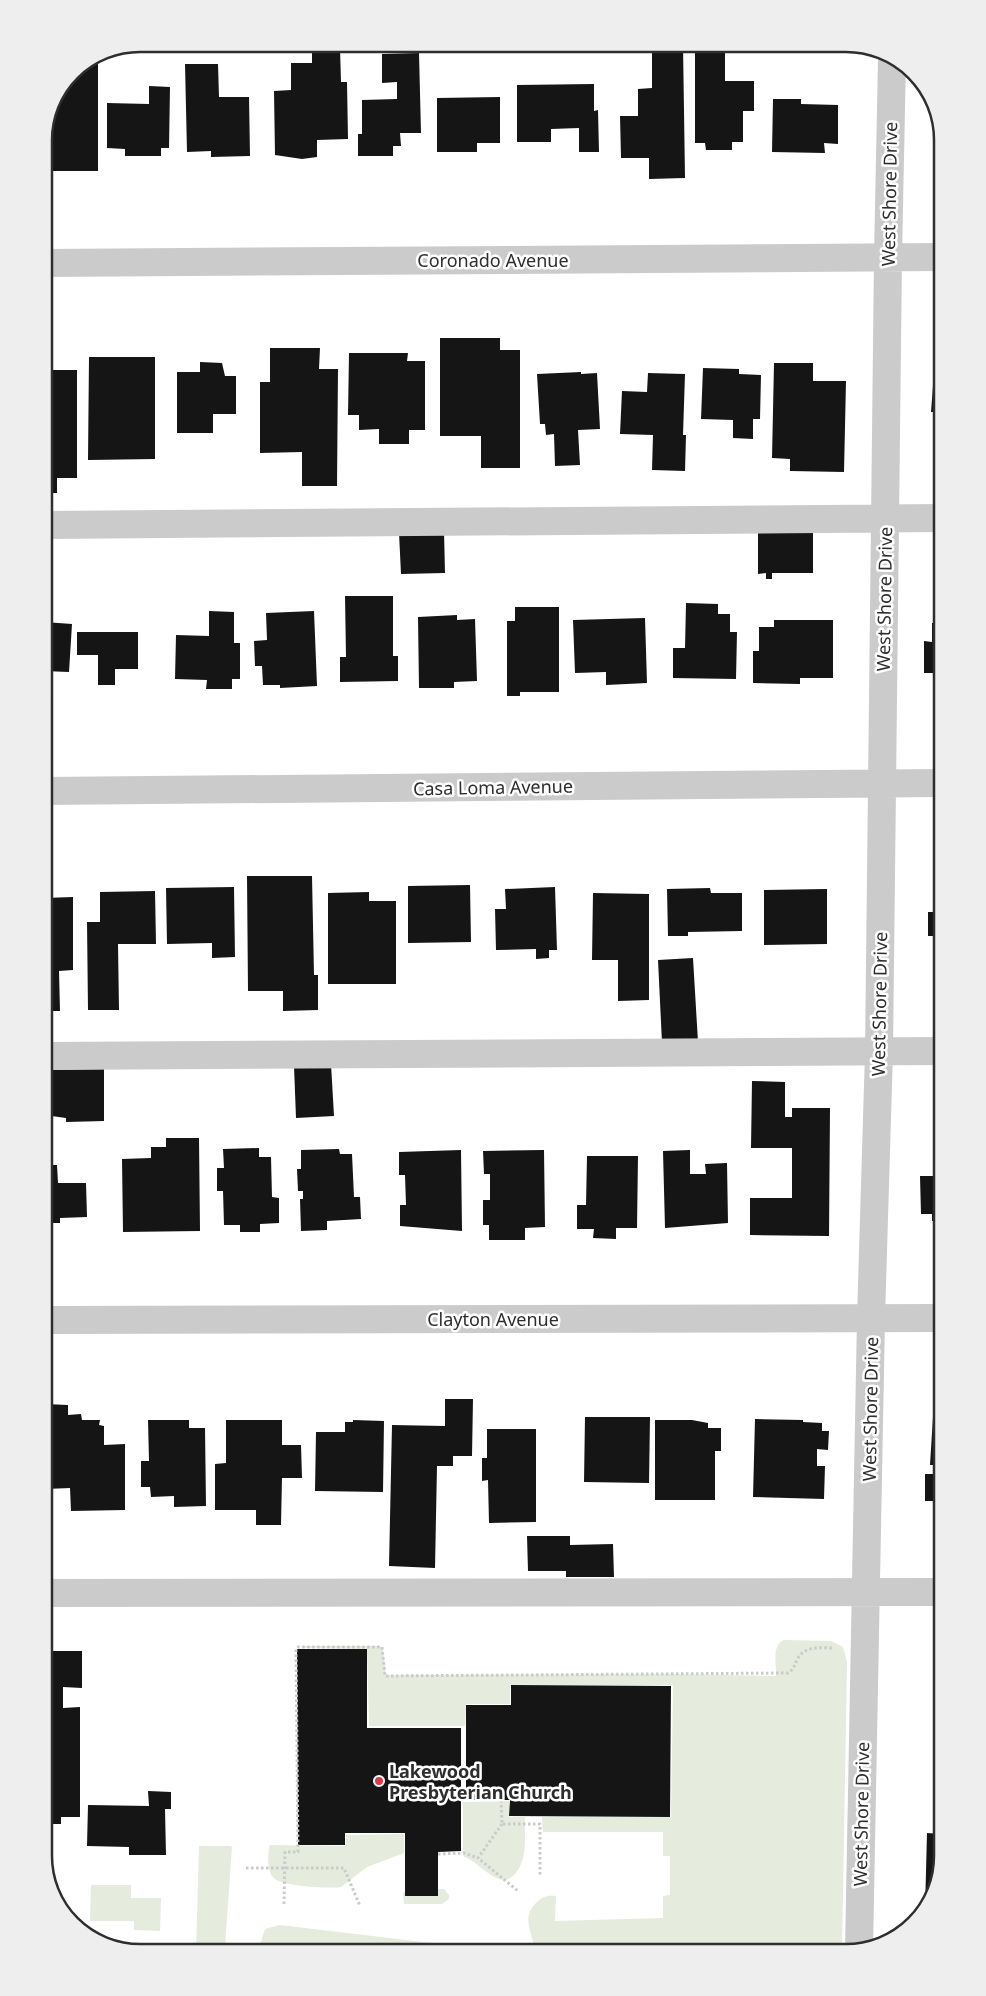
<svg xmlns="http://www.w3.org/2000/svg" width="986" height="1996" viewBox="0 0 986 1996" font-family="'Noto Sans',sans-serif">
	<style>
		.green { fill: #e5ebdd }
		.building { fill: #151515 }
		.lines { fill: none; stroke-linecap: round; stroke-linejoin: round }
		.path { stroke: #cbcbcb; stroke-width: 3; stroke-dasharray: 2.5 2.5; stroke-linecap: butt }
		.minor { stroke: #cbcbcb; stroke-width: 28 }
		.poi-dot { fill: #de3849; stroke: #fff; stroke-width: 2 }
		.labels { text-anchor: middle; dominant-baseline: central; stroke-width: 5; stroke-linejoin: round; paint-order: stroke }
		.street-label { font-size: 18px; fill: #2e2e2e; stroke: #fff }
		.poi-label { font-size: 18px; font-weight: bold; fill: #2e2e2e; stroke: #fff; text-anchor: start }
		.rim { fill: none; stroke: #2e2e2e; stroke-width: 2.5 }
	</style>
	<rect width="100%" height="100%" fill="#fff"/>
	<!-- green -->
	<path class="green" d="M784 1640 831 1641 843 1647 847 1662 842 1952H535C533 1933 521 1919 535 1904 542 1897 546 1895 556 1896L555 1921 663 1918V1896L670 1895V1856H663V1832H543L542 1817H671L673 1685H510V1704H466L465 1726H369L367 1649 303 1648V1646H380L383 1649 386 1675 671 1674 776 1676C777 1665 771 1645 784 1640Z
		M509 1801V1817H525C524 1838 529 1861 513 1876 509 1880 504 1881 499 1879 487 1875 476 1861 463 1856V1802Z
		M404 1834V1853L367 1867 341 1887C330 1889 283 1886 275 1879 267 1874 267 1853 270 1845L346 1846V1835Z
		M199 1846H230L232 1847 225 1947 223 1952H196Z
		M91 1885H131V1898H161L160 1931 134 1930V1921H90Z
		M411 1889H444L449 1895V1899L442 1904H404L403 1893Z
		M280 1925 490 1950 493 1952H261V1942L265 1929Z"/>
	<!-- building -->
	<path class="building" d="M652 44H683L685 178 649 179V158H621L620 116H638V89L652 88Z
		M312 48H340L341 82H347L348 139 317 140V157L302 159 275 155 274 91 291 90V63H312Z
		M695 49H725V81H754V111H743V142H732V150H706L705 143H695Z
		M419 53 421 133H400L401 146H393V156H358V134H362V100L397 99V82L382 83V54Z
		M98 55V171H44V135L51 103 72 72Z
		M185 64H218L219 97H249L250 156 211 157V151L187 152Z
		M594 84V111L598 110 599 152H579V128L551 129V142H517V85Z
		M149 86 170 87 169 148H161V156H125V149L107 148V103L149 104Z
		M500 97V143H477V152H437V98Z
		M773 99H801V104L838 105V144L824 143 825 153 772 152Z
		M936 111 942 141V159H936Z
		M440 338H500V350H520V468H481V436H440Z
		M270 348H320L319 369H338L337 486H302V452L260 453V382H270Z
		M349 353H408L407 361H425V430H409V444H379V429L359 430V415H348Z
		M89 357H155V459L88 460Z
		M935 360H942V412H931Z
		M200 362 222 363 225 376H236V414H213V433H177V372H200Z
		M774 363H813V381H846L844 472 790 471V459L772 458Z
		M703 368 739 369V374L761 375 760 419H753V439L733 438V420L701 419Z
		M46 370H77V478H57V493H44Z
		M581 372V374L597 373 600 429 578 430 580 465 555 466 554 434 546 435 545 424H540L537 374Z
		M648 373 685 374 683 435H686L685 471 652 470 653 435 620 434 622 391 647 392Z
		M758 529H813V573H772V579H766V573L758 574Z
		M444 531 445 573 401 574 399 533Z
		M345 596H393V656H398V681L340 682V657H346Z
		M686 603 718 604V614H730V632H737L736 679 673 678V648H685Z
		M515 607H559V692H520V696H507V621H515Z
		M209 611 234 612V643H240V679H232V689H206L207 680 175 679 176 635 209 636Z
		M314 611 317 686 280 688V685H263L262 666H255L254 641 267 640 266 613Z
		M457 615V620L475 619 477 681 454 682V688H419L418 617Z
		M645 618 647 683 606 685V672L575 673 573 620Z
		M774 620H833V678H800V684L753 683V651H759V627H774Z
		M44 622 72 624 69 672 44 671Z
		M932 623H942V679L936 673H924V641L932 642Z
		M77 632H138V669H115V685H98V655H77Z
		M247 876H312L314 975H318V1010L283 1011V991H248Z
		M936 878H942V936H928V912H936Z
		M470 885 471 942 408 943V886Z
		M234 887 235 957 212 958V943L167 944 166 888Z
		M555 887 557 950H549V958L536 959V949L496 950 495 909H506L505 889Z
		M710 888 711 893H742V931L688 932V936H668L667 889Z
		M827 889V944L764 945V890Z
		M155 891 156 944H118L119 1010H88L87 922H100V892Z
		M369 892V901H396V984H328V893Z
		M593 893 649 894V1000L618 1001V960H592Z
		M73 897V970L59 971 60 1011H44V898Z
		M693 958 698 1042 662 1043 658 960Z
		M331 1064 334 1116 296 1118 294 1066Z
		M104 1069V1121L66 1122V1118L44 1115V1070Z
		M752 1081 785 1082V1117H792V1108H830L829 1236 750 1235V1198H792V1148H751Z
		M166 1138H199L200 1231 123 1232 122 1159 151 1158V1147H166Z
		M259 1148V1157H271L272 1197 279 1198V1223L260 1224V1232H240V1225H224L223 1191H217V1168H224L223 1149Z
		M339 1149 340 1154H352L354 1197H360L361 1219 327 1221V1230L301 1231 300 1199H303V1191H298L297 1169H301V1150Z
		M461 1150 462 1231 400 1226V1205H406L405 1175H399V1152Z
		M544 1150 545 1227 525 1228V1240H489V1225H483V1200H490V1174H484L483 1151Z
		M690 1150V1174H706L705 1164 727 1163 728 1223 665 1228 663 1151Z
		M587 1156H638L637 1228H616V1239L593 1238 594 1229H577V1205H586Z
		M44 1165H57L58 1183H86L87 1217 60 1218V1223H44Z
		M934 1166H942V1221H932V1214H921L920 1176H935Z
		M445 1399H473L472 1456H453V1466H437L435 1568 389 1566 392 1425 445 1426Z
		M45 1404 68 1405V1415L81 1414 82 1420H100L99 1425 104 1426V1445L125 1444V1510L71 1511 70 1488 46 1489Z
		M585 1417H650L649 1483 584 1482Z
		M933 1417H942V1501H925V1474H935V1465H930Z
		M755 1419 803 1420V1422L822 1423V1431H829L828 1450 817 1449V1466H825L824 1499 753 1497Z
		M148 1420H189V1428H205L206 1506 174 1507V1496L151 1497 150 1487H141V1461H149Z
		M226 1420H282V1445H301L302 1478H282L281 1525H256V1510H215V1464L226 1463Z
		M353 1420 384 1421 383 1492 315 1491 316 1432H345V1422H353Z
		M655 1420H692L708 1423V1428H721V1451H715V1500H655Z
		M487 1429H536V1522L489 1523 488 1480 482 1481V1458H487Z
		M527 1536H570V1545L613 1544 614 1577H566V1571H528Z
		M44 1622H50V1651H82V1688L63 1687V1708L80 1707V1817H61V1824H44Z
		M297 1649H367V1728H461V1851L438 1852V1896H405V1833H345V1845H298Z
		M511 1685 671 1686 670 1817 509 1816 510 1800H466V1705H511Z
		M148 1791 171 1792V1809H165L166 1855H129V1847L87 1846 88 1805 149 1806Z
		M927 1833 942 1834V1856L925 1910Z"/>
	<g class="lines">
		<!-- path -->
		<path class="path" d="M501 1800 502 1824H540V1875
			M502 1824 478 1858 518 1891
			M438 1854 464 1853 478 1858
			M246 1868H344L360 1906
			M284 1904 285 1852H298L296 1649 298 1647H382L385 1676 788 1673C794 1669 794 1666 797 1660 804 1645 821 1648 834 1648"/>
		<!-- minor -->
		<path class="minor" d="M44 263 942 257
			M44 525 942 518
			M44 791 942 783
			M44 1056 942 1051
			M44 1320 942 1318
			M44 1593 942 1592
			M859 1950 871 1318 879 1052 888 257 892 59"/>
	</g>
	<!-- markers -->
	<circle class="poi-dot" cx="379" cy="1781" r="5"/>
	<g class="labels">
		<!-- street labels -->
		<g class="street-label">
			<text transform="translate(889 194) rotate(-89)">West Shore Drive</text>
			<text x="493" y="260">Coronado Avenue</text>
			<text transform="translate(884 599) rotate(-89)">West Shore Drive</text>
			<text transform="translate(493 787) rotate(-1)">Casa Loma Avenue</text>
			<text transform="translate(879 1004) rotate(-89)">West Shore Drive</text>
			<text x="493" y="1319">Clayton Avenue</text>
			<text transform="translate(870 1409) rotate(-89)">West Shore Drive</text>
			<text transform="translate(861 1814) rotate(-89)">West Shore Drive</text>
		</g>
		<!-- poi labels -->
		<g class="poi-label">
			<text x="389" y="1771">Lakewood<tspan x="389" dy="21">Presbyterian Church</tspan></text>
		</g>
	</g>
	<!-- crop -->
	<path d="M0 0H986V1996H0ZM140 52H846A88 88 0 0 1 934 140V1856A88 88 0 0 1 846 1944H140A88 88 0 0 1 52 1856V140A88 88 0 0 1 140 52Z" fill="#eee" fill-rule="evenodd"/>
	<path class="rim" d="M140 52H846A88 88 0 0 1 934 140V1856A88 88 0 0 1 846 1944H140A88 88 0 0 1 52 1856V140A88 88 0 0 1 140 52Z"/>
</svg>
